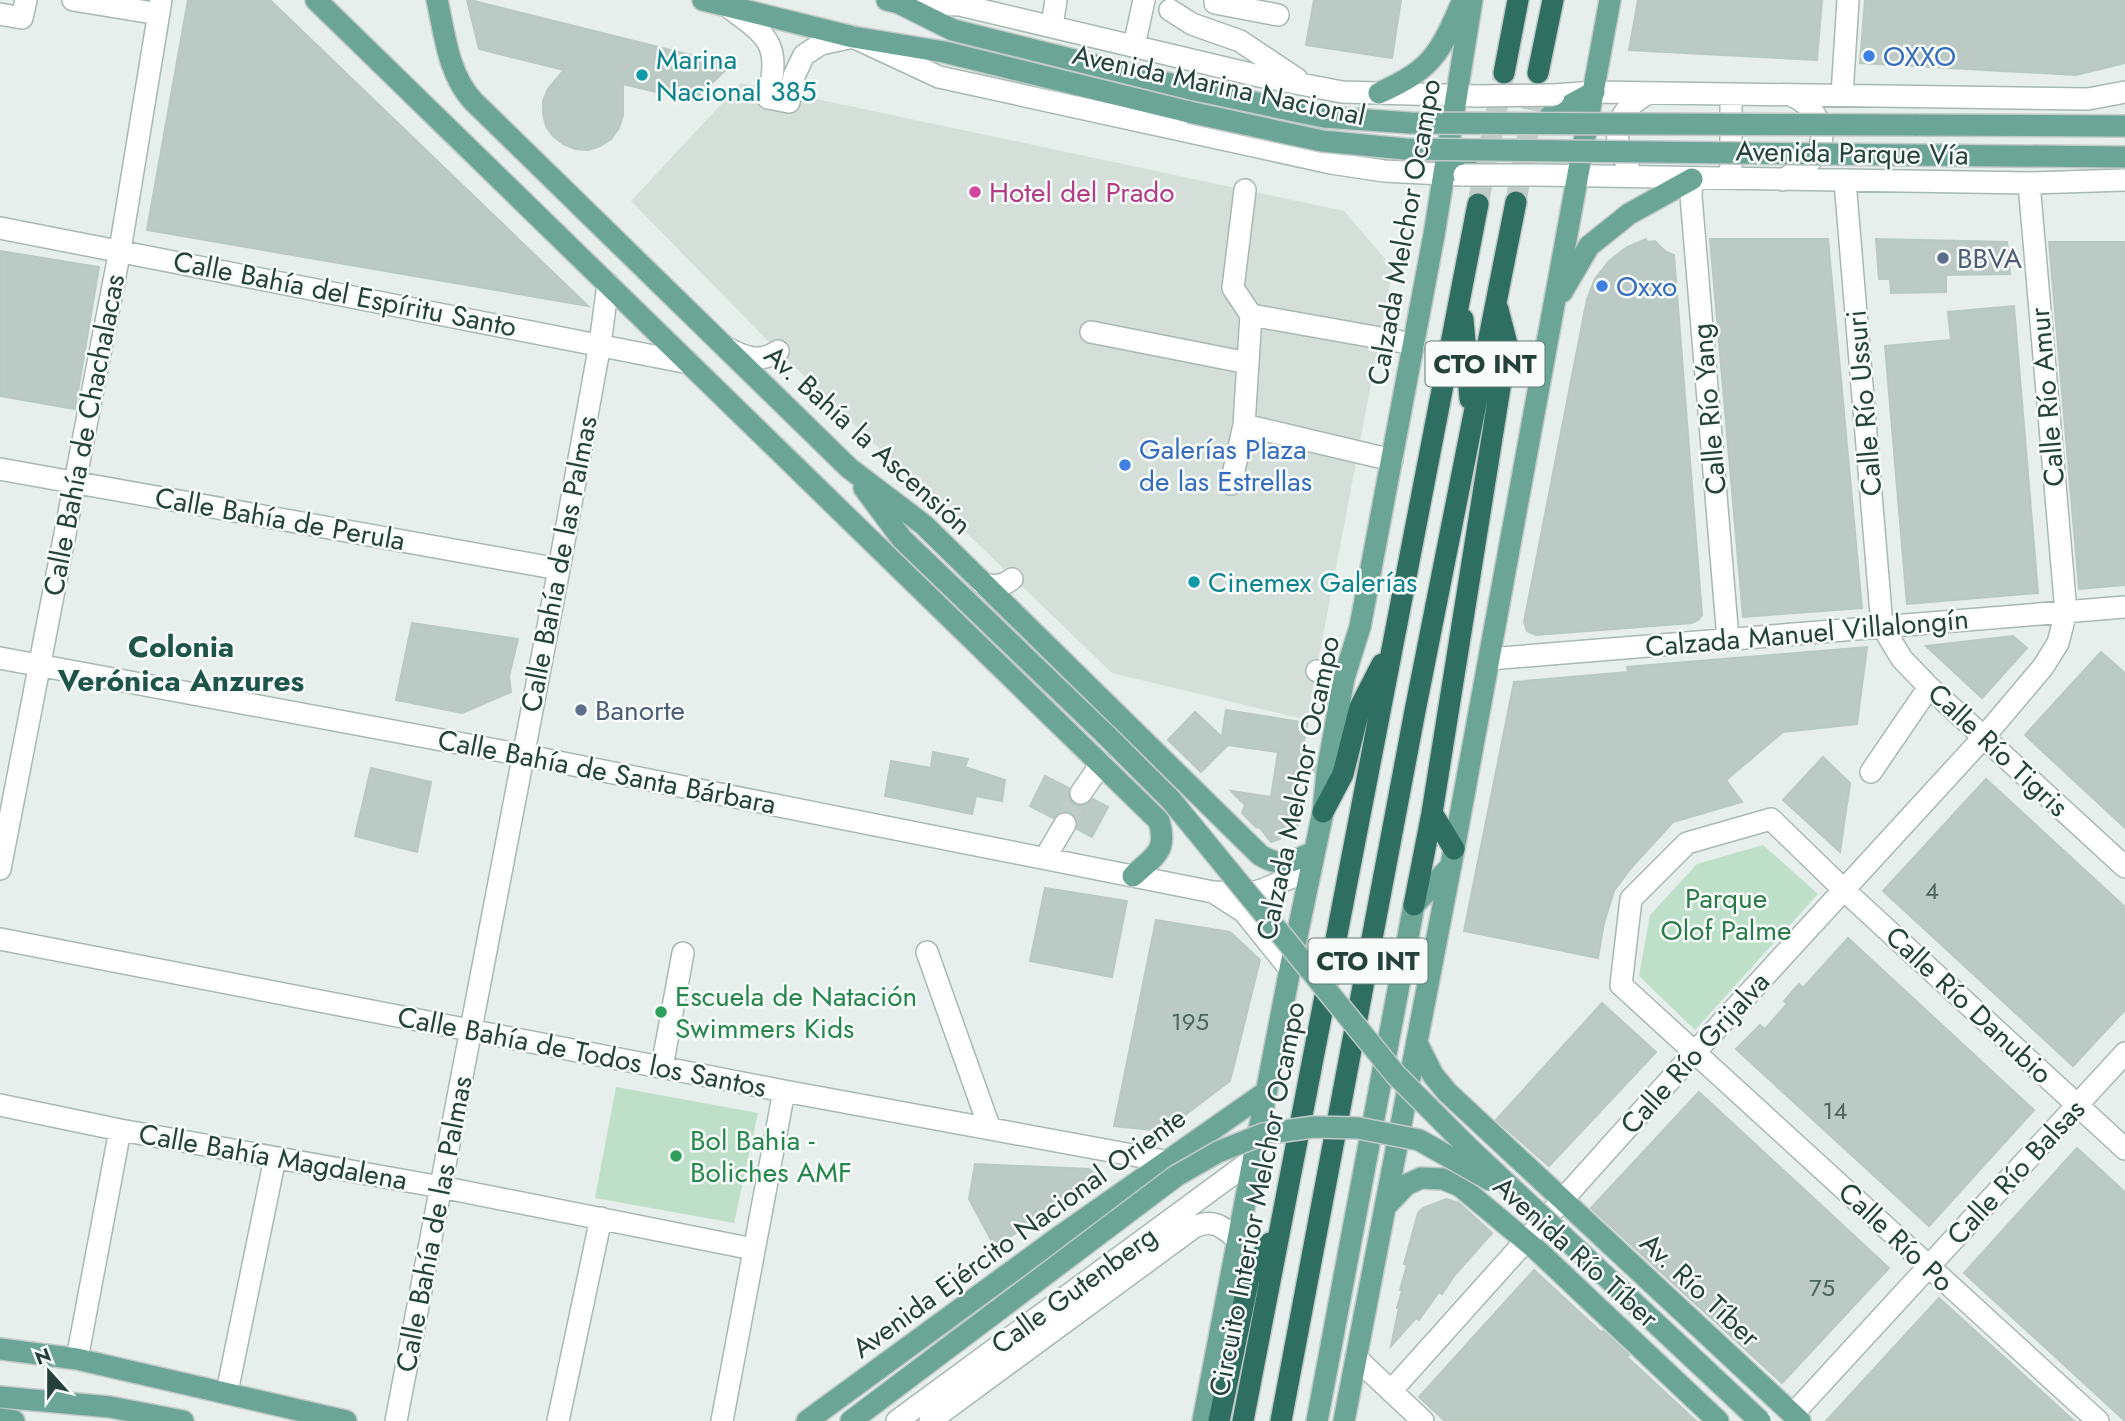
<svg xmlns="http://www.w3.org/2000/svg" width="2125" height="1421" viewBox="0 0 2125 1421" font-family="Jost,sans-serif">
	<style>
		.built { fill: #d4dfda }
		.green { fill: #bfe0c8 }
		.building { fill: #bbcac4; stroke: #b8c9c2; stroke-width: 2 }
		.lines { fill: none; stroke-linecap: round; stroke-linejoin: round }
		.minor-tunnel { stroke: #bfccc8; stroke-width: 21; stroke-dasharray: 21 10; stroke-linecap: butt }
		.highway-tunnel { stroke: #bfccc8; stroke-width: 21; stroke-dasharray: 21 10; stroke-linecap: butt }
		.minor-casing { stroke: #a8b8b2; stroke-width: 24 }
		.major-casing { stroke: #c2cac8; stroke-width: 24 }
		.highway-casing { stroke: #c2cac8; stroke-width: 24 }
		.minor { stroke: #fff; stroke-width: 21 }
		.major { stroke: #6aa596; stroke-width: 21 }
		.highway { stroke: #2f6f62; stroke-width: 21 }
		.minor-bridge-casing { stroke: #a8b8b2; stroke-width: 24; stroke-linecap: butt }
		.major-bridge-casing { stroke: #c2cac8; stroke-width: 24; stroke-linecap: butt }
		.minor-bridge { stroke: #fff; stroke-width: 21 }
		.major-bridge { stroke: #6aa596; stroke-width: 21 }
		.shop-dot { fill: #3f7fe0; stroke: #f7fbf9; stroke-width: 2.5 }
		.culture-dot { fill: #0f9aa8; stroke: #f7fbf9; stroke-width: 2.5 }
		.hotel-dot { fill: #d1479c; stroke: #f7fbf9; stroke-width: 2.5 }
		.service-dot { fill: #5c6f8a; stroke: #f7fbf9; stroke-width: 2.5 }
		.leisure-dot { fill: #2e9e5b; stroke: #f7fbf9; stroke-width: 2.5 }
		.labels { text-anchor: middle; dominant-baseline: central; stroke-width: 5; stroke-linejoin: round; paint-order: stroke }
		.number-label { font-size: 24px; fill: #4a645c }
		.shield { fill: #f7fbf9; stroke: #637a73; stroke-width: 2 }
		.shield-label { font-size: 26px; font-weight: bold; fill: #24423a }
		.shop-label { font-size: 28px; fill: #366cbe; stroke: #f7fbf9; text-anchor: start }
		.culture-label { font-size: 28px; fill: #0d838f; stroke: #f7fbf9; text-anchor: start }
		.street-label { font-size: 28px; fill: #24423a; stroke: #f7fbf9 }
		.hotel-label { font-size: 28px; fill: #b23c85; stroke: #f7fbf9; text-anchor: start }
		.service-label { font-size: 28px; fill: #4e5e75; stroke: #f7fbf9; text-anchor: start }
		.park-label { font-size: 28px; fill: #2d7a4b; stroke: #f7fbf9 }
		.leisure-label { font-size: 28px; fill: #27864d; stroke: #f7fbf9; text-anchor: start }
		.neighbourhood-label { font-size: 30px; font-weight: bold; fill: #1f5548; stroke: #f7fbf9 }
	</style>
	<rect width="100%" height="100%" fill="#e6efeb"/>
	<!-- built -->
	<path class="built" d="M741 83 1344 211 1393 268 1307 720 1112 673 778 351 631 201Z"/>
	<!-- green -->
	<path class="green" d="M1763 845 1818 894 1695 1030 1639 976 1650 915 1697 864Z
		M616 1087 758 1113 734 1223 595 1198Z"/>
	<!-- building -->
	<path class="building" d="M188 0H270L588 306 147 230Z
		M467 0H470L731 65 693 101 623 84V115L619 128 611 139 600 146 588 150 575 149 563 144 553 136 546 126 543 114V101L548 89 564 70 479 49Z
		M1314 0H1401L1392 58 1306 45Z
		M1638 0H1822L1817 60 1629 50Z
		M1865 0H2125V63L2076 75 1860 63Z
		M1646 239 1647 242 1655 241 1666 252 1674 255 1702 615 1698 620 1692 623 1536 635 1527 631 1524 622 1587 299 1595 279 1609 261 1627 247Z
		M1710 239H1828L1862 608 1743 617Z
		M1876 239 2007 242 2010 274 1946 275V292L1891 293 1890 279H1879Z
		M2049 242H2125V585L2079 589Z
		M0 251 99 267 75 409 0 396Z
		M2014 306 2038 593 1907 604 1885 346 1951 340 1948 312Z
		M412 623 518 639 509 676 511 692 462 713 396 700Z
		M2013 636 2027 648 1982 698 1926 646Z
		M1867 647 1857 724 1783 732 1726 780 1742 802 1673 822 1631 868 1614 891 1604 923 1598 958 1464 931 1514 682 1628 672 1627 667Z
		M2101 652 2125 673V828L2025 735Z
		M1226 710 1307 723 1301 763 1315 765 1314 772 1295 777 1298 829 1281 830 1280 839 1271 842 1260 828 1256 827 1242 813 1245 805 1231 791 1271 797 1278 752 1228 745 1201 772 1168 740 1195 712 1222 737Z
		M933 752 968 759 965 767 1005 780 1002 801 976 796 972 814 885 796 891 761 931 768Z
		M1823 757 1850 783 1840 852 1783 800Z
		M371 768 431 782 417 852 355 836Z
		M1045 776 1069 788V798L1074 804 1086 805 1093 799 1108 807 1092 837 1077 829V818L1071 812H1059L1053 818 1030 806Z
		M1986 779 2125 907V1010L2073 1066 1883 891Z
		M1045 888 1127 901 1112 977 1030 961Z
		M1156 920 1230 932 1260 960 1230 1081 1164 1131 1114 1126Z
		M1848 938 2034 1110 1929 1226 1736 1049 1760 1025 1765 1029 1787 1004 1784 1001 1799 984 1803 988Z
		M1602 1003 1656 1052 1549 1166 1496 1120Z
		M1699 1092 1889 1268 1782 1383 1591 1208Z
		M2077 1148 2125 1192V1421L1964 1273Z
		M975 1164 1089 1169 1094 1174 1093 1181 995 1247 969 1199Z
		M1446 1199 1459 1203 1492 1233 1454 1276 1442 1294 1439 1292 1419 1320 1416 1318 1391 1346 1399 1308H1397L1402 1291 1400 1290 1407 1265 1404 1264 1418 1213 1423 1208Z
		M1534 1270 1602 1333 1603 1331 1629 1355 1627 1357 1696 1421H1445L1419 1397Z
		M1939 1298 2038 1388 2074 1421H1826Z"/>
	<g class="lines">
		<!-- minor-tunnel -->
		<path class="minor-tunnel" d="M1065 824 1081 793"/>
		<!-- highway-tunnel -->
		<path class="highway-tunnel" d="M1516 202 1537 80
			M1478 204 1504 73"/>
		<defs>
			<path id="minor" d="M73 0 159 14
				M1215 0V3L1278 15
				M899 3 960 5 1259 76 1342 92 1479 96
				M727 6C769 37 781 43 768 98L789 102 794 76 804 55 821 44 853 37 939 77 1331 163 1384 171 1462 175
				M1170 10 1192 24 1240 41 1297 79
				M0 14 22 18 26 0
				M1052 26 1056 0
				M1134 46 1144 0
				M1731 94V170
				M1554 95 1594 92 2088 99 2125 92
				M1842 95 1848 0
				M1628 165C1608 134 1617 110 1649 93
				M1539 175 2029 183 2125 180
				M1692 179 1691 196 1728 639
				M1783 180C1793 173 1807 166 1814 157 1833 133 1814 105 1791 95
				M1845 181 1882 626 1902 659 1929 687 2125 867
				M1245 190 1233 288 1251 315 1414 344
				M0 228 689 363
				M1091 332 1248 363
				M725 347C743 357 760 364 778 351
				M1244 425 1392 460
				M0 469 559 569
				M1231 484 1244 425 1251 315
				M982 583C993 587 1002 587 1012 579
				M0 658 523 755 1213 892 1251 893 1262 890 1311 869
				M1489 659 2125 607
				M1317 671 1344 678
				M1871 772 1929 687
				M1081 793 1101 764
				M1045 858 1065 824
				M0 869 120 250 161 0
				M1213 892 1244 912 1290 969
				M0 939 784 1091 1165 1161
				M927 952 990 1129
				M662 1067 683 953
				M0 1105 120 1130 441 1187 753 1249
				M1356 1358 1423 1421
				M77 1359 120 1130
				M1391 1391 1695 1052 1983 738 2043 667 2058 643 2066 612 2029 183
				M227 1392 275 1158
				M1793 1414 2125 1053
				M396 1421 559 569 600 344 608 284
				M558 1421 601 1218
				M722 1421 784 1091
				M897 1421 1252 1160
				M930 1421 1194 1227C1213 1218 1223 1227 1237 1239
				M2098 1421 1621 985 1631 899 1687 843 1771 819 1844 890 2125 1149"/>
			<path id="major" d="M316 0 1159 821C1168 852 1154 856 1133 876
				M437 0C445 35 448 74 473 101L849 468 924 525 1260 855C1283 869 1292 861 1314 852
				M703 0 853 37 944 52 1189 112
				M887 0 899 3 953 30 1195 90
				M1379 93C1433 69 1440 53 1463 0
				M1550 116 1594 92
				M1915 125 2125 126
				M1913 155 2125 157
				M1444 174 1466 162
				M1562 292 1589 246 1629 214 1692 179
				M864 488 902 539 1105 734
				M1417 1043 1433 1075 1447 1092 1800 1421
				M1386 1206 1406 1185 1421 1178 1443 1179 1460 1186 1538 1251 1718 1421
				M0 1349 77 1359 346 1421
				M0 1397 110 1407 183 1421
				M0 1419 14 1421
				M807 1421 1059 1237 1266 1092
				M851 1421 993 1314
				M1203 1421 1290 969 1323 812 1327 772 1344 678 1360 627 1434 235 1472 0
				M1317 1421 1414 905 1451 866
				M1344 1421 1454 849 1610 0"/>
			<path id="highway" d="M1504 73 1518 0
				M1538 73 1553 0
				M1463 319 1470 399
				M1323 812 1343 774 1360 707 1382 664
				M1454 849 1432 813 1507 344 1498 309
				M1414 905 1432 813
				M1219 1421 1249 1278 1270 1243
				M1243 1421 1478 204
				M1281 1421 1415 711 1516 202"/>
		</defs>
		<!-- minor casing -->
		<use href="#minor" class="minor-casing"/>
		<!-- major casing -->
		<use href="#major" class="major-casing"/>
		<!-- highway casing -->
		<use href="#highway" class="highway-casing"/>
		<!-- minor -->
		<use href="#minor" class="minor"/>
		<!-- major -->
		<use href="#major" class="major"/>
		<!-- highway -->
		<use href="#highway" class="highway"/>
		<defs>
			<path id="minor-bridge" d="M1479 96 1554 95
				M1464 175H1539"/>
			<path id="major-bridge" d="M1195 90 1324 117 1411 123 1915 125
				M1189 112 1322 141 1405 149 1913 155
				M1105 734 1171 800 1396 1075 1470 1149 1760 1421
				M993 1314 1176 1176 1218 1152 1263 1134 1313 1127 1358 1128 1419 1140 1492 1181"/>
		</defs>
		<!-- minor-bridge casing -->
		<use href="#minor-bridge" class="minor-bridge-casing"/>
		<!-- major-bridge casing -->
		<use href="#major-bridge" class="major-bridge-casing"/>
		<!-- minor-bridge -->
		<use href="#minor-bridge" class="minor-bridge"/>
		<!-- major-bridge -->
		<use href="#major-bridge" class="major-bridge"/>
	</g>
	<!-- markers -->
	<g class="shop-dot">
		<circle cx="1869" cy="56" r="7"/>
		<circle cx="1602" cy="286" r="7"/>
		<circle cx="1125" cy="465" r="7"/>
	</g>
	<g class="culture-dot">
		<circle cx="642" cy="75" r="7"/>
		<circle cx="1194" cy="582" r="7"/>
	</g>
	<circle class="hotel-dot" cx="975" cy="192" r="7"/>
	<g class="service-dot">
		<circle cx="1943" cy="258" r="7"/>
		<circle cx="581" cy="710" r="7"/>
	</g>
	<g class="leisure-dot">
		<circle cx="661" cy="1012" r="7"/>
		<circle cx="676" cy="1156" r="7"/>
	</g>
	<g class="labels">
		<!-- number labels -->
		<g class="number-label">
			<text x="1932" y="890">4</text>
			<text x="1190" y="1021">195</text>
			<text x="1835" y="1110">14</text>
			<text x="1822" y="1287">75</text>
		</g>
		<!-- shield labels -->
		<g class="shield">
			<rect x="1425.5" y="341.5" width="119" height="45" rx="5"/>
			<rect x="1308.5" y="938.5" width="119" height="45" rx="5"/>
		</g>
		<g class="shield-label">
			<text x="1485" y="364">CTO INT</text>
			<text x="1368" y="961">CTO INT</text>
		</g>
		<!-- shop labels -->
		<g class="shop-label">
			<text x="1883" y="56">OXXO</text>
			<text x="1616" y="286">Oxxo</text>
			<text x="1139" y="449">Galerías Plaza<tspan x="1139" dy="32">de las Estrellas</tspan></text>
		</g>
		<!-- culture labels -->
		<g class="culture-label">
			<text x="656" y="59">Marina<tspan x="656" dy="32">Nacional 385</tspan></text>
			<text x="1208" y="582">Cinemex Galerías</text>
		</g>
		<!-- street labels -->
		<g class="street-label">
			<text transform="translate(1219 85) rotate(12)">Avenida Marina Nacional</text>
			<text transform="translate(1852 153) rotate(1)">Avenida Parque Vía</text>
			<text transform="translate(1404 232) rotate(-80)">Calzada Melchor Ocampo</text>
			<text transform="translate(345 294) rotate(11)">Calle Bahía del Espíritu Santo</text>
			<text transform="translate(2047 397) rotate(-95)">Calle Río Amur</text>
			<text transform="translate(1864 403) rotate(-95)">Calle Río Ussuri</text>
			<text transform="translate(1709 409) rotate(-95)">Calle Río Yang</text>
			<text transform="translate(84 435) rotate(-79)">Calle Bahía de Chachalacas</text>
			<text transform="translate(868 440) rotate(42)">Av. Bahía la Ascensión</text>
			<text transform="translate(280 519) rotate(10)">Calle Bahía de Perula</text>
			<text transform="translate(559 564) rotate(-79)">Calle Bahía de las Palmas</text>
			<text transform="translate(1807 633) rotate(-5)">Calzada Manuel Villalongín</text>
			<text transform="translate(1998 750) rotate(43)">Calle Río Tigris</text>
			<text transform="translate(607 772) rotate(11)">Calle Bahía de Santa Bárbara</text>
			<text transform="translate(1298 788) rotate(-78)">Calzada Melchor Ocampo</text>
			<text transform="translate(1969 1005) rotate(43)">Calle Río Danubio</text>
			<text transform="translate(582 1052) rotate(11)">Calle Bahía de Todos los Santos</text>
			<text transform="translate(1695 1053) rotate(-48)">Calle Río Grijalva</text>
			<text transform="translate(273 1157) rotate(10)">Calle Bahía Magdalena</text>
			<text transform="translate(2016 1172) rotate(-47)">Calle Río Balsas</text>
			<text transform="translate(1257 1199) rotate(-79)">Circuito Interior Melchor Ocampo</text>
			<text transform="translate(434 1224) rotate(-79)">Calle Bahía de las Palmas</text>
			<text transform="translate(1019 1233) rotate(-36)">Avenida Ejército Nacional Oriente</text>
			<text transform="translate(1896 1237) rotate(43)">Calle Río Po</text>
			<text transform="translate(1576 1252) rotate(42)">Avenida Río Tíber</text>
			<text transform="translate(1074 1290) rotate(-36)">Calle Gutenberg</text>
			<text transform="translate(1700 1290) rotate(43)">Av. Río Tíber</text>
		</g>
		<!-- hotel labels -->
		<g class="hotel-label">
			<text x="989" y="192">Hotel del Prado</text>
		</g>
		<!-- service labels -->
		<g class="service-label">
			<text x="1957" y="258">BBVA</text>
			<text x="595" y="710">Banorte</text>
		</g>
		<!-- park labels -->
		<g class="park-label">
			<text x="1726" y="898">Parque<tspan x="1726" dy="32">Olof Palme</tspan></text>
		</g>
		<!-- leisure labels -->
		<g class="leisure-label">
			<text x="675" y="996">Escuela de Natación<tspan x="675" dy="32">Swimmers Kids</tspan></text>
			<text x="690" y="1140">Bol Bahia -<tspan x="690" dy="32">Boliches AMF</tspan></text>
		</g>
		<!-- neighbourhood labels -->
		<g class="neighbourhood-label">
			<text x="181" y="646">Colonia<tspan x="181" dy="34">Verónica Anzures</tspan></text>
		</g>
	</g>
	<!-- north arrow -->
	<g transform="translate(49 1372) rotate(339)" stroke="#f7fbf9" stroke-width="5" paint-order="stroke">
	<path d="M0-5L12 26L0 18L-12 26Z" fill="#24423a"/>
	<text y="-10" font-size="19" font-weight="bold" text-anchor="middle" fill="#24423a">N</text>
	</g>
</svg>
